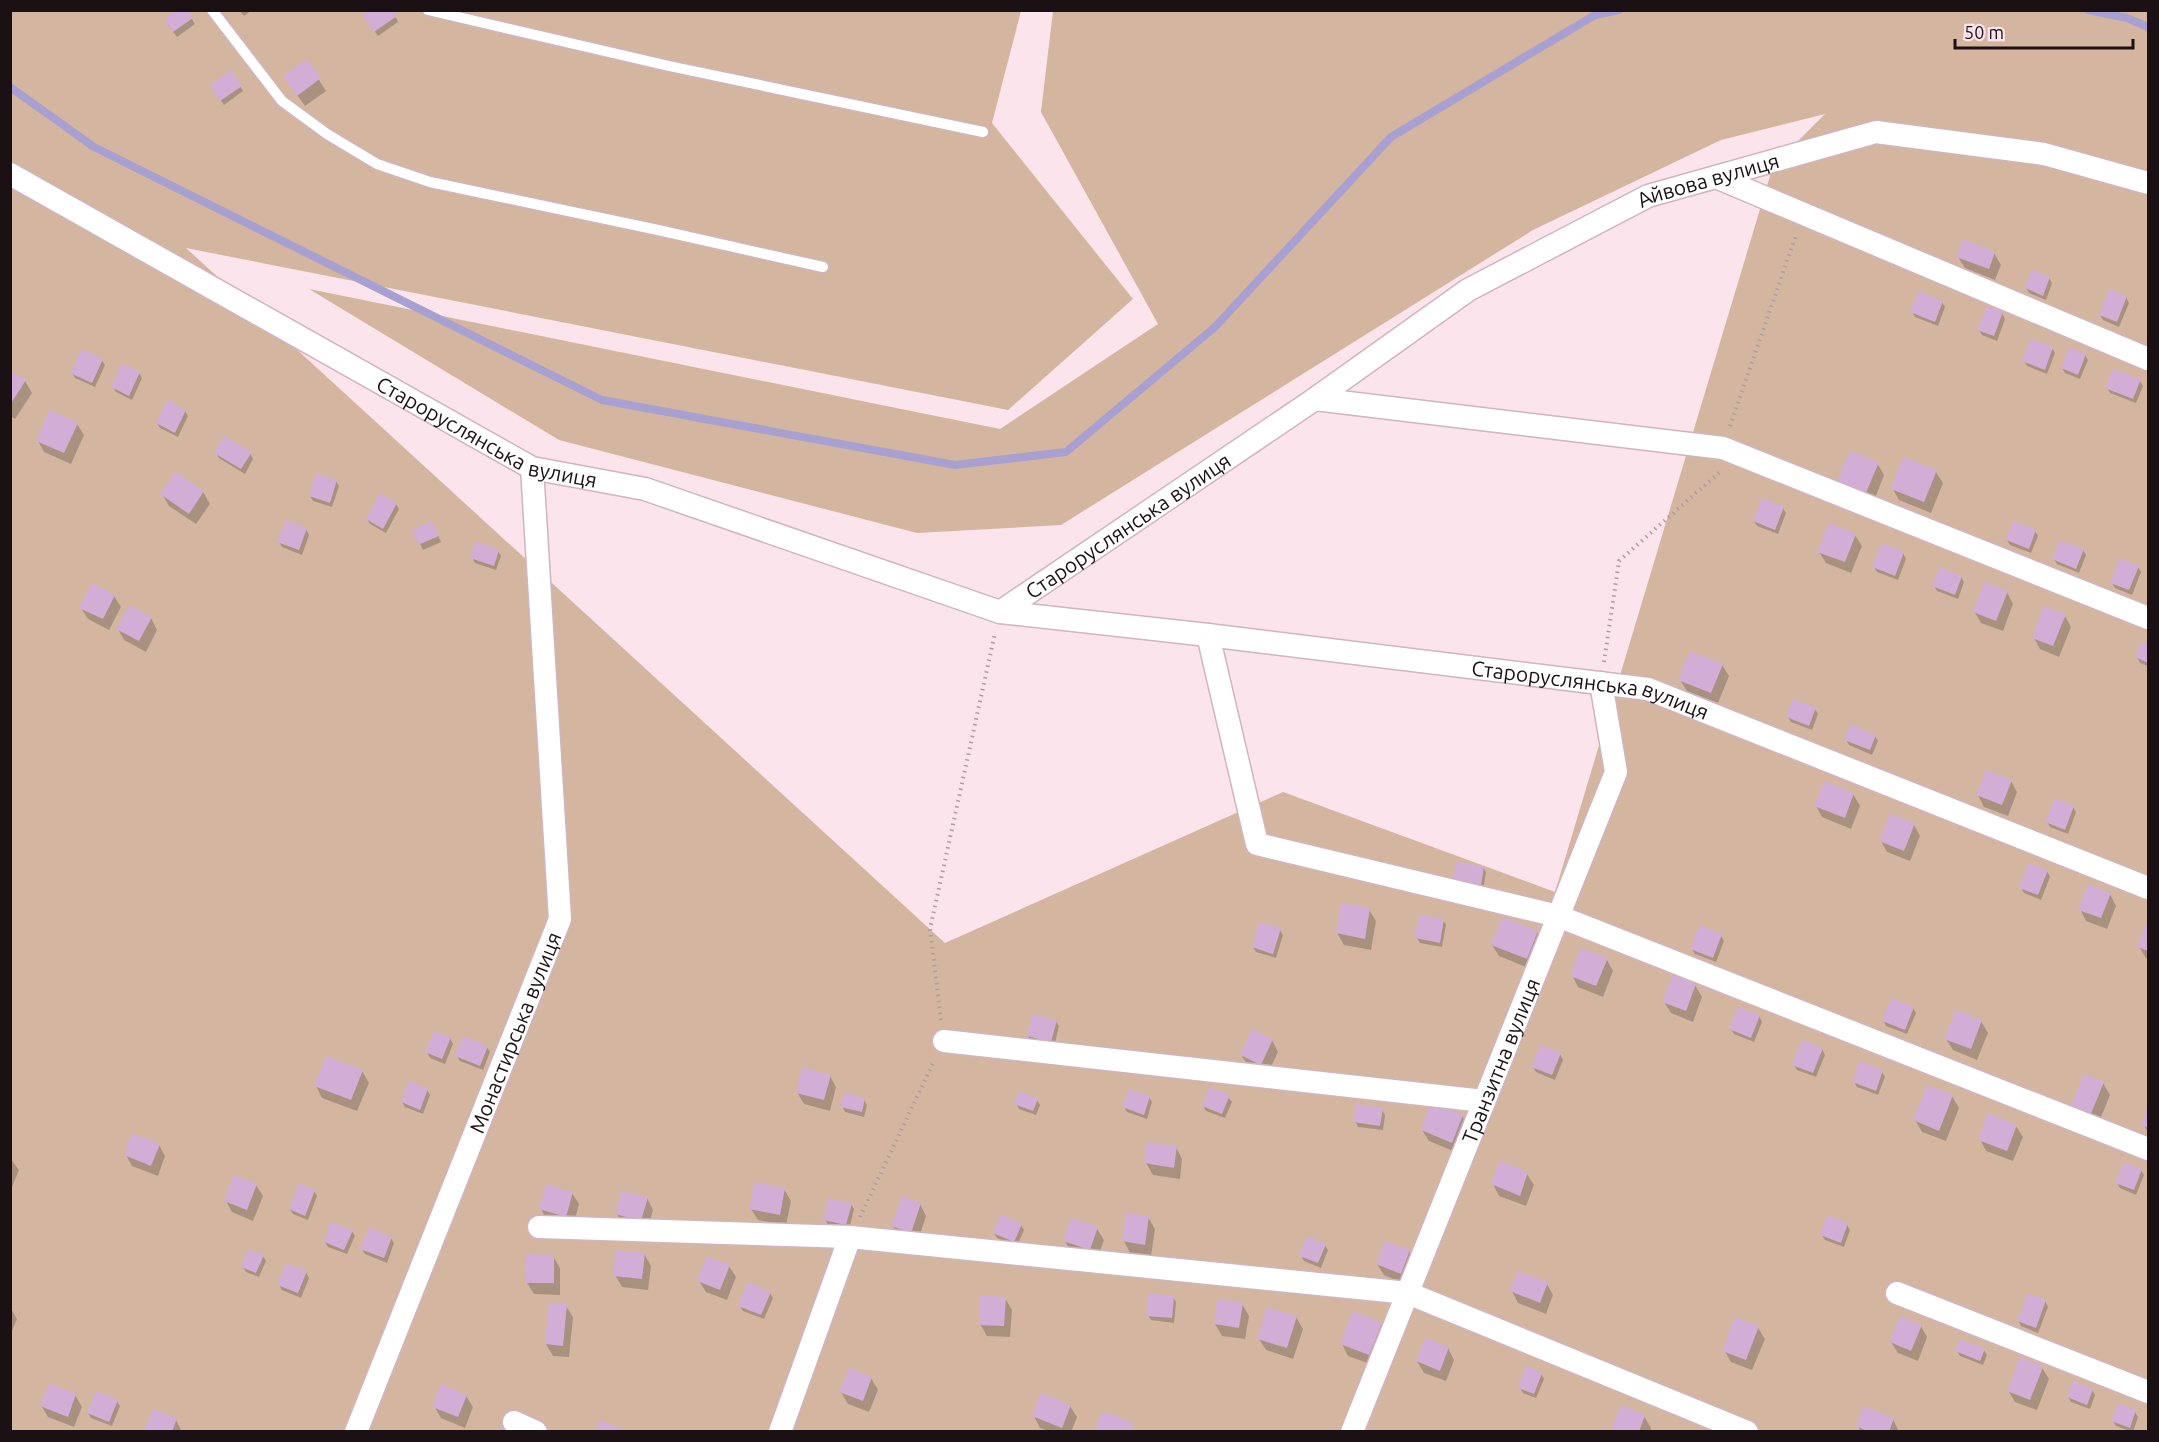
<svg xmlns="http://www.w3.org/2000/svg" width="2159" height="1442" viewBox="0 0 2159 1442" font-family="Ubuntu,sans-serif">
	<style>
		.green { fill: #d4b6a0 }
		.shadow { fill: #0003 }
		.lines { fill: none; stroke-linecap: round; stroke-linejoin: round }
		.stream { stroke: #a7a0d0; stroke-width: 8 }
		.building { fill: #d2add6 }
		.lane-casing { stroke: #d1b5be; stroke-width: 13 }
		.street-casing { stroke: #d1b5be; stroke-width: 25 }
		.path { stroke: #af9da3; stroke-width: 4; stroke-dasharray: 1.5 4.5; stroke-linecap: butt }
		.lane { stroke: #fff; stroke-width: 10 }
		.street { stroke: #fff; stroke-width: 22 }
		.labels { text-anchor: middle; dominant-baseline: central; stroke-width: 4.5; stroke-linejoin: round; paint-order: stroke }
		.street-label { font-size: 21px; fill: #1b1115; stroke: #fbe4eb }
	</style>
	<rect width="100%" height="100%" fill="#fbe4eb"/>
	<!-- green -->
	<path class="green" d="M10 11H1021L992 123 1133 299 1008 410 186 248 945 943 1283 792 1555 892 1773 166 1825 114 1721 140 1533 230 1061 525 917 533 559 440 309 289 1000 429 1158 324 1041 112 1053 11H2148V1431H11Z"/>
	<!-- shadow -->
	<path class="shadow" d="M186 10 195 24 177 37 168 25Z
		M239 10H252L244 16Z
		M396 17 398 22 378 36 367 20Z
		M307 61 326 91 305 106 292 88Z
		M240 86 243 91 224 105 215 91Z
		M1994 253 2001 265 1995 280 1965 268 1958 257Z
		M2049 278 2052 283 2046 300 2029 293 2026 288Z
		M2126 297 2129 303 2119 327 2103 320 2100 315Z
		M1942 302 1945 307 1938 326 1915 317 1912 312Z
		M2002 313 2005 319 1997 341 1982 335 1979 330Z
		M2052 348 2055 353 2047 374 2027 366 2024 361Z
		M2085 355 2088 360 2080 379 2065 373 2062 368Z
		M102 360 105 365 95 387 75 378 72 373Z
		M10 372 25 381 32 393 15 419 10 416Z
		M139 373 142 378 132 400 116 392 113 387Z
		M2140 381 2143 386 2136 403 2110 393 2107 388Z
		M185 411 188 416 178 437 160 428 157 423Z
		M77 424 84 435 71 464 44 452 38 441Z
		M216 453H250L253 459 245 474 219 458Z
		M1877 463 1884 475 1872 506 1845 496Z
		M1936 472 1943 483 1931 513 1899 500 1893 489Z
		M336 481 339 486 332 507 313 501 310 496Z
		M203 492 210 504 196 524 169 506 162 494Z
		M396 504 399 509 386 533 370 524 367 519Z
		M1783 508 1786 513 1778 534 1757 526 1754 521Z
		M435 528 441 542 423 550 414 531Z
		M306 529 309 535 302 555 282 547 279 542Z
		M2035 531 2038 536 2031 553 2010 545 2007 540Z
		M1855 535 1862 546 1851 573 1826 563 1819 552Z
		M2083 550 2086 555 2079 573 2057 564 2054 559Z
		M498 551 501 556 496 570 475 563 472 557Z
		M1903 553 1906 559 1898 580 1877 572 1874 567Z
		M2138 567 2141 572 2132 595 2115 588 2112 583Z
		M1961 577 1964 582 1958 599 1937 591 1934 586Z
		M2007 592 2013 604 2003 631 1981 623 1974 611Z
		M114 596 121 607 109 630 88 619 81 608Z
		M2065 616 2071 627 2059 657 2040 649 2034 638Z
		M151 618 157 630 146 652 124 640 118 629Z
		M2142 644 2148 647V666L2140 663 2137 657Z
		M1722 665 1729 676 1718 703 1687 691 1680 680Z
		M1815 709 1818 714 1812 730 1791 722 1788 717Z
		M1875 736 1878 741 1872 755 1849 745 1846 740Z
		M2011 781 2017 792 2008 816 1984 807 1978 795Z
		M1853 794 1860 806 1851 829 1822 817 1816 806Z
		M2073 807 2076 812 2068 834 2050 827 2047 822Z
		M1914 825 1920 836 1910 861 1887 852 1881 841Z
		M1483 867 1486 872 1483 891 1458 887Z
		M2047 871 2050 877 2041 900 2024 893 2021 888Z
		M2110 894 2116 906 2107 929 2086 921 2080 909Z
		M1369 910 1376 921 1371 950 1344 945 1337 933Z
		M1443 920 1446 925 1442 947 1420 943 1417 938Z
		M2148 923V959L2146 958 2139 947Z
		M1280 930 1283 935 1276 958 1256 952 1253 947Z
		M1537 932 1544 944 1533 970 1499 956 1492 945Z
		M1721 936 1724 941 1716 962 1695 954 1692 949Z
		M1607 960 1613 971 1603 997 1578 987 1572 975Z
		M1695 985 1702 997 1693 1022 1671 1013 1664 1002Z
		M1913 1008 1916 1013 1907 1034 1886 1026 1883 1020Z
		M1759 1016 1762 1022 1754 1042 1734 1034 1731 1029Z
		M1056 1021 1059 1026 1054 1047 1031 1041 1028 1036Z
		M1981 1021 1988 1033 1977 1060 1953 1050 1946 1039Z
		M450 1038 453 1044 445 1064 430 1058 427 1052Z
		M1272 1040 1278 1052 1267 1075 1248 1066 1241 1055Z
		M487 1047 490 1052 483 1070 460 1061 457 1056Z
		M1822 1049 1825 1055 1816 1077 1797 1070 1794 1065Z
		M1560 1054 1563 1060 1555 1080 1536 1072 1533 1067Z
		M362 1071 369 1083 357 1111 322 1098 316 1086Z
		M1882 1072 1885 1077 1878 1095 1857 1087 1854 1082Z
		M830 1076 836 1087 830 1111 804 1104 797 1092Z
		M2103 1083 2110 1095 2097 1127 2078 1120Z
		M427 1090 430 1095 423 1114 405 1107 402 1102Z
		M1952 1096 1959 1108 1946 1141 1922 1132 1915 1120Z
		M1149 1097 1152 1102 1147 1119 1127 1112 1124 1107Z
		M1228 1097 1232 1102 1225 1118 1206 1111 1203 1105Z
		M864 1100 867 1105 864 1117 845 1112 842 1106Z
		M1037 1100 1040 1105 1036 1115 1019 1109 1016 1103Z
		M2148 1108V1131L2142 1124Z
		M1382 1110 1385 1115 1383 1130 1358 1127 1355 1121Z
		M1462 1116 1469 1127 1458 1153 1429 1141 1422 1130Z
		M2016 1126 2023 1137 2013 1161 1986 1151 1980 1139Z
		M159 1145 165 1156 158 1176 132 1166 126 1155Z
		M1176 1147 1182 1159 1180 1179 1153 1175 1146 1163Z
		M10 1158 19 1170 10 1192Z
		M2141 1170 2144 1175 2136 1195 2120 1188 2117 1183Z
		M1527 1174 1534 1185 1526 1206 1499 1196 1493 1184Z
		M256 1185 263 1196 253 1221 232 1212 226 1201Z
		M784 1189 791 1201 786 1225 758 1220 751 1209Z
		M314 1191 317 1196 308 1220 293 1214 290 1209Z
		M572 1193 579 1204 573 1227 547 1220 541 1209Z
		M647 1198 653 1210 647 1232 623 1226 617 1214Z
		M851 1204 854 1209 849 1230 828 1225 825 1219Z
		M920 1204 926 1216 917 1244 900 1238 893 1226Z
		M1148 1217 1155 1229 1151 1256 1130 1253 1124 1241Z
		M1021 1225 1024 1230 1017 1246 997 1238 994 1233Z
		M1847 1225 1850 1230 1844 1247 1825 1240 1821 1234Z
		M1097 1229 1104 1240 1096 1261 1071 1252 1065 1241Z
		M352 1231 355 1236 347 1254 328 1247 325 1242Z
		M391 1238 394 1243 387 1263 365 1254 362 1249Z
		M1325 1245 1328 1250 1321 1268 1304 1261 1301 1256Z
		M1409 1251 1415 1263 1407 1285 1384 1275 1377 1264Z
		M645 1255 651 1266 648 1290 622 1287 615 1275Z
		M263 1256 266 1261 259 1277 246 1272 243 1267Z
		M553 1256 560 1268V1295L534 1294 527 1283Z
		M729 1266 736 1277 727 1300 706 1292 699 1281Z
		M306 1272 309 1278 301 1298 282 1290 279 1285Z
		M1547 1284 1553 1295 1546 1314 1518 1303 1512 1291Z
		M770 1293 773 1298 764 1319 743 1311 740 1306Z
		M1173 1297 1176 1302 1174 1323 1151 1320 1148 1315Z
		M1005 1298 1012 1310 1010 1337 987 1336 980 1324Z
		M2045 1301 2048 1307 2038 1333 2021 1326 2018 1320Z
		M550 1304 566 1306 573 1317 569 1357 553 1356 546 1344Z
		M1242 1304 1249 1316 1245 1339 1222 1336 1215 1324Z
		M10 1307 17 1319 10 1335Z
		M1296 1317 1303 1329 1293 1359 1266 1350 1259 1339Z
		M1381 1324 1388 1335 1376 1366 1348 1356 1342 1344Z
		M1921 1326 1927 1337 1918 1361 1898 1353 1891 1342Z
		M1758 1328 1765 1339 1752 1370 1731 1362 1724 1350Z
		M1448 1348 1454 1360 1446 1381 1424 1373 1417 1361Z
		M1984 1350 1987 1355 1983 1365 1960 1356 1957 1351Z
		M2042 1368 2049 1379 2037 1410 2015 1402 2008 1390Z
		M1541 1374 1544 1379 1536 1398 1523 1393 1520 1388Z
		M871 1378 878 1390 869 1412 848 1404 841 1392Z
		M2092 1390 2095 1395 2090 1409 2071 1402 2068 1396Z
		M75 1395 82 1407 74 1427 48 1417 41 1405Z
		M466 1396 473 1407 465 1428 441 1418 434 1406Z
		M117 1401 120 1406 112 1426 91 1418 88 1413Z
		M1070 1406 1077 1417 1071 1432H1051L1040 1428 1034 1416Z
		M2135 1412 2138 1417 2133 1432 2116 1426 2113 1421Z
		M1644 1416 1651 1428 1650 1432H1612Z
		M1893 1419 1899 1432H1861L1858 1426Z
		M176 1420 182 1432H145Z"/>
	<g class="lines">
		<!-- stream -->
		<path class="stream" d="M2088 10 2127 18 2148 27
			M10 87 94 147 602 400 955 465 1066 452 1215 327 1391 137 1595 15 1619 10"/>
	</g>
	<!-- building -->
	<path class="building" d="M175 10H188L193 18 173 32 164 19Z
		M368 10H393L397 16 374 32 362 15Z
		M307 59 321 78 297 96 283 76Z
		M231 70 242 86 220 101 210 85Z
		M1963 239 1995 252 1989 269 1956 257Z
		M2032 269 2050 277 2043 296 2025 288Z
		M2109 289 2127 296 2117 322 2099 315Z
		M1919 291 1943 301 1935 322 1910 312Z
		M1987 306 2003 312 1994 336 1977 330Z
		M2031 338 2053 347 2045 370 2022 361Z
		M2069 347 2086 354 2078 375 2061 368Z
		M82 349 103 359 92 383 70 373Z
		M122 363 140 372 129 396 111 387Z
		M2113 369 2141 379 2133 399 2105 388Z
		M10 371 26 380 10 405Z
		M167 400 186 410 175 433 156 423Z
		M49 410 78 423 64 453 36 441Z
		M224 436 252 452 241 469 214 453Z
		M1850 451 1879 462 1865 495 1836 484Z
		M1903 457 1937 470 1924 502 1891 489Z
		M175 472 204 491 189 514 160 494Z
		M316 473 337 480 330 503 309 496Z
		M380 493 397 503 383 529 366 519Z
		M1762 498 1784 507 1775 530 1753 521Z
		M286 520 307 528 299 550 277 542Z
		M432 521 439 536 418 545 412 530Z
		M2013 521 2036 530 2029 549 2006 540Z
		M1829 523 1856 534 1845 562 1817 552Z
		M2060 540 2084 549 2076 569 2052 559Z
		M476 541 499 550 494 566 470 558Z
		M1882 543 1904 552 1895 576 1872 567Z
		M2120 558 2139 566 2129 590 2110 583Z
		M1940 567 1962 576 1955 595 1932 586Z
		M1984 582 2008 591 1996 621 1973 612Z
		M92 583 115 595 103 619 79 608Z
		M129 605 152 617 139 641 116 629Z
		M2044 606 2066 614 2053 646 2032 638Z
		M2141 642 2148 645V663L2135 657Z
		M1690 651 1723 664 1711 693 1678 680Z
		M1793 699 1816 708 1809 726 1786 717Z
		M1850 724 1876 735 1870 750 1844 740Z
		M1986 770 2012 780 2002 805 1976 795Z
		M1824 781 1854 793 1845 818 1814 806Z
		M2055 798 2074 806 2065 830 2045 822Z
		M1890 814 1915 823 1904 851 1879 841Z
		M1456 862 1484 866 1481 886 1453 882Z
		M2029 863 2048 870 2038 895 2019 888Z
		M2088 884 2111 893 2101 918 2078 910Z
		M1341 903 1370 908 1365 939 1336 933Z
		M1419 915 1444 919 1440 943 1415 938Z
		M1502 917 1538 931 1527 959 1491 945Z
		M2148 919V951L2137 947Z
		M1259 922 1281 928 1273 954 1252 947Z
		M1700 925 1722 934 1713 958 1690 949Z
		M1581 948 1608 958 1596 986 1570 976Z
		M1673 975 1696 984 1686 1011 1662 1002Z
		M1891 998 1914 1007 1905 1030 1882 1021Z
		M1738 1007 1760 1015 1751 1038 1729 1029Z
		M1956 1010 1982 1020 1971 1049 1944 1039Z
		M1032 1014 1057 1020 1051 1042 1027 1036Z
		M1252 1029 1273 1039 1261 1065 1240 1055Z
		M434 1031 451 1037 442 1059 425 1052Z
		M463 1036 488 1046 480 1066 455 1056Z
		M1802 1040 1823 1048 1813 1073 1792 1065Z
		M1540 1045 1561 1053 1552 1075 1531 1067Z
		M326 1056 363 1070 351 1100 314 1086Z
		M1860 1061 1883 1070 1876 1091 1852 1082Z
		M802 1067 831 1075 824 1100 796 1093Z
		M2084 1074 2104 1082 2090 1116 2070 1108Z
		M409 1081 428 1089 420 1110 401 1102Z
		M1927 1085 1953 1095 1939 1131 1913 1120Z
		M1209 1087 1230 1095 1222 1114 1202 1106Z
		M1129 1089 1150 1096 1144 1115 1122 1107Z
		M1019 1091 1038 1099 1033 1111 1014 1104Z
		M844 1093 865 1098 862 1112 840 1107Z
		M1431 1102 1463 1115 1452 1143 1421 1130Z
		M1356 1104 1383 1108 1380 1126 1353 1122Z
		M2148 1105V1128L2141 1125Z
		M1988 1113 2017 1125 2007 1151 1978 1140Z
		M132 1133 160 1144 151 1166 124 1155Z
		M1147 1142 1177 1146 1174 1168 1144 1163Z
		M1500 1161 1528 1172 1520 1196 1491 1184Z
		M2124 1162 2142 1169 2134 1190 2115 1183Z
		M234 1175 257 1184 247 1210 224 1201Z
		M754 1182 785 1188 780 1215 749 1209Z
		M299 1183 315 1190 305 1216 289 1209Z
		M546 1184 573 1192 566 1217 539 1209Z
		M621 1191 648 1197 641 1221 615 1214Z
		M902 1196 921 1203 911 1233 891 1226Z
		M829 1198 852 1203 846 1225 823 1220Z
		M1126 1213 1149 1216 1145 1245 1122 1241Z
		M1001 1214 1022 1224 1014 1242 993 1233Z
		M1827 1215 1848 1223 1841 1243 1820 1235Z
		M1071 1218 1098 1227 1090 1250 1063 1241Z
		M331 1222 353 1230 344 1250 324 1242Z
		M369 1228 392 1237 384 1258 360 1249Z
		M1307 1236 1326 1244 1318 1263 1299 1256Z
		M1385 1241 1410 1250 1401 1274 1376 1264Z
		M248 1249 264 1255 256 1273 241 1267Z
		M616 1250 645 1253 642 1279 613 1276Z
		M526 1254 554 1255V1283H525Z
		M707 1256 730 1265 720 1290 697 1281Z
		M286 1263 307 1271 298 1293 277 1285Z
		M1518 1271 1548 1282 1540 1303 1510 1291Z
		M747 1282 771 1292 761 1315 738 1306Z
		M1148 1293 1174 1296 1172 1318 1146 1316Z
		M2028 1293 2046 1300 2036 1328 2017 1321Z
		M980 1295 1006 1297 1004 1326 979 1325Z
		M1217 1299 1243 1303 1239 1328 1214 1324Z
		M549 1303 567 1304 563 1346 545 1344Z
		M1267 1307 1297 1316 1287 1348 1257 1339Z
		M1353 1311 1382 1323 1369 1355 1340 1344Z
		M1900 1316 1922 1325 1911 1351 1890 1342Z
		M1735 1317 1759 1326 1746 1360 1722 1351Z
		M1425 1338 1449 1347 1440 1371 1416 1361Z
		M1960 1339 1985 1349 1980 1361 1955 1351Z
		M2020 1357 2043 1367 2030 1400 2007 1391Z
		M1526 1366 1542 1373 1534 1394 1518 1388Z
		M849 1368 872 1377 863 1401 839 1392Z
		M2073 1381 2093 1389 2087 1405 2067 1397Z
		M49 1383 76 1394 68 1417 40 1406Z
		M441 1384 467 1395 458 1417 432 1407Z
		M96 1391 118 1400 109 1422 87 1413Z
		M1041 1393 1071 1405 1062 1428 1032 1416Z
		M2118 1403 2136 1410 2130 1428 2111 1421Z
		M1621 1405 1645 1415 1639 1432H1610Z
		M1864 1406 1894 1418 1889 1432H1869L1856 1426Z
		M153 1409 177 1418 172 1432H144Z
		M1103 1411 1134 1423 1131 1432H1094Z
		M600 1420 622 1429 621 1432H595Z"/>
	<g class="lines">
		<defs>
			<path id="lane" d="M212 10 282 101 327 134 377 164 430 182 658 230 823 267
				M428 10 669 66 983 132"/>
			<g id="street">
				<path id="s1" d="M10 174 532 468 645 489 1000 612 1315 399 1468 290 1648 196 1876 132 2044 154 2148 183"/>
				<path d="M1716 177 2148 359"/>
				<path d="M1315 399 1723 448 2148 618"/>
				<path id="s2" d="M1000 612 1208 635 1648 689 2148 888"/>
				<path d="M1208 635 1257 844 1558 916 2148 1149"/>
				<path d="M944 1041 1484 1101"/>
				<path d="M539 1227 850 1237 1408 1293 1747 1432"/>
				<path d="M1897 1293 2148 1392"/>
				<path d="M514 1422 536 1432"/>
				<path id="s3" d="M356 1432 560 919 532 468"/>
				<path d="M780 1432 850 1237"/>
				<path id="s4" d="M1352 1432 1616 772 1601 683"/>
			</g>
		</defs>
		<!-- lane casing -->
		<use href="#lane" class="lane-casing"/>
		<!-- street casing -->
		<use href="#street" class="street-casing"/>
		<!-- path -->
		<path class="path" d="M1730 426 1796 235
			M1604 662 1619 561 1721 471
			M941 1020 930 929 995 633
			M860 1217 934 1061"/>
		<!-- lane -->
		<use href="#lane" class="lane"/>
		<!-- street -->
		<use href="#street" class="street"/>
	</g>
	<g class="labels">
		<!-- street labels -->
		<g class="street-label">
			<text stroke="none"><textPath href="#s1" startOffset="1923">Айвова вулиця</textPath></text>
			<text stroke="none"><textPath href="#s1" startOffset="544">Староруслянська вулиця</textPath></text>
			<text stroke="none"><textPath href="#s1" startOffset="1244">Староруслянська вулиця</textPath></text>
			<text stroke="none"><textPath href="#s2" startOffset="596">Староруслянська вулиця</textPath></text>
			<text stroke="none"><textPath href="#s3" startOffset="430">Монастирська вулиця</textPath></text>
			<text stroke="none"><textPath href="#s4" startOffset="400">Транзитна вулиця</textPath></text>
		</g>
	</g>
	<!-- border -->
	<rect width="2159" height="1442" fill="none" stroke="#1b1115" stroke-width="24"/>
	<!-- scale -->
	<path d="M1955 39v9h178v-9" fill="none" stroke="#1b1115" stroke-width="3"/>
	<text x="1964" y="39" font-size="18" fill="#1b1115" stroke="#fbe4eb" stroke-width="4.5" paint-order="stroke">50 m</text>
</svg>
